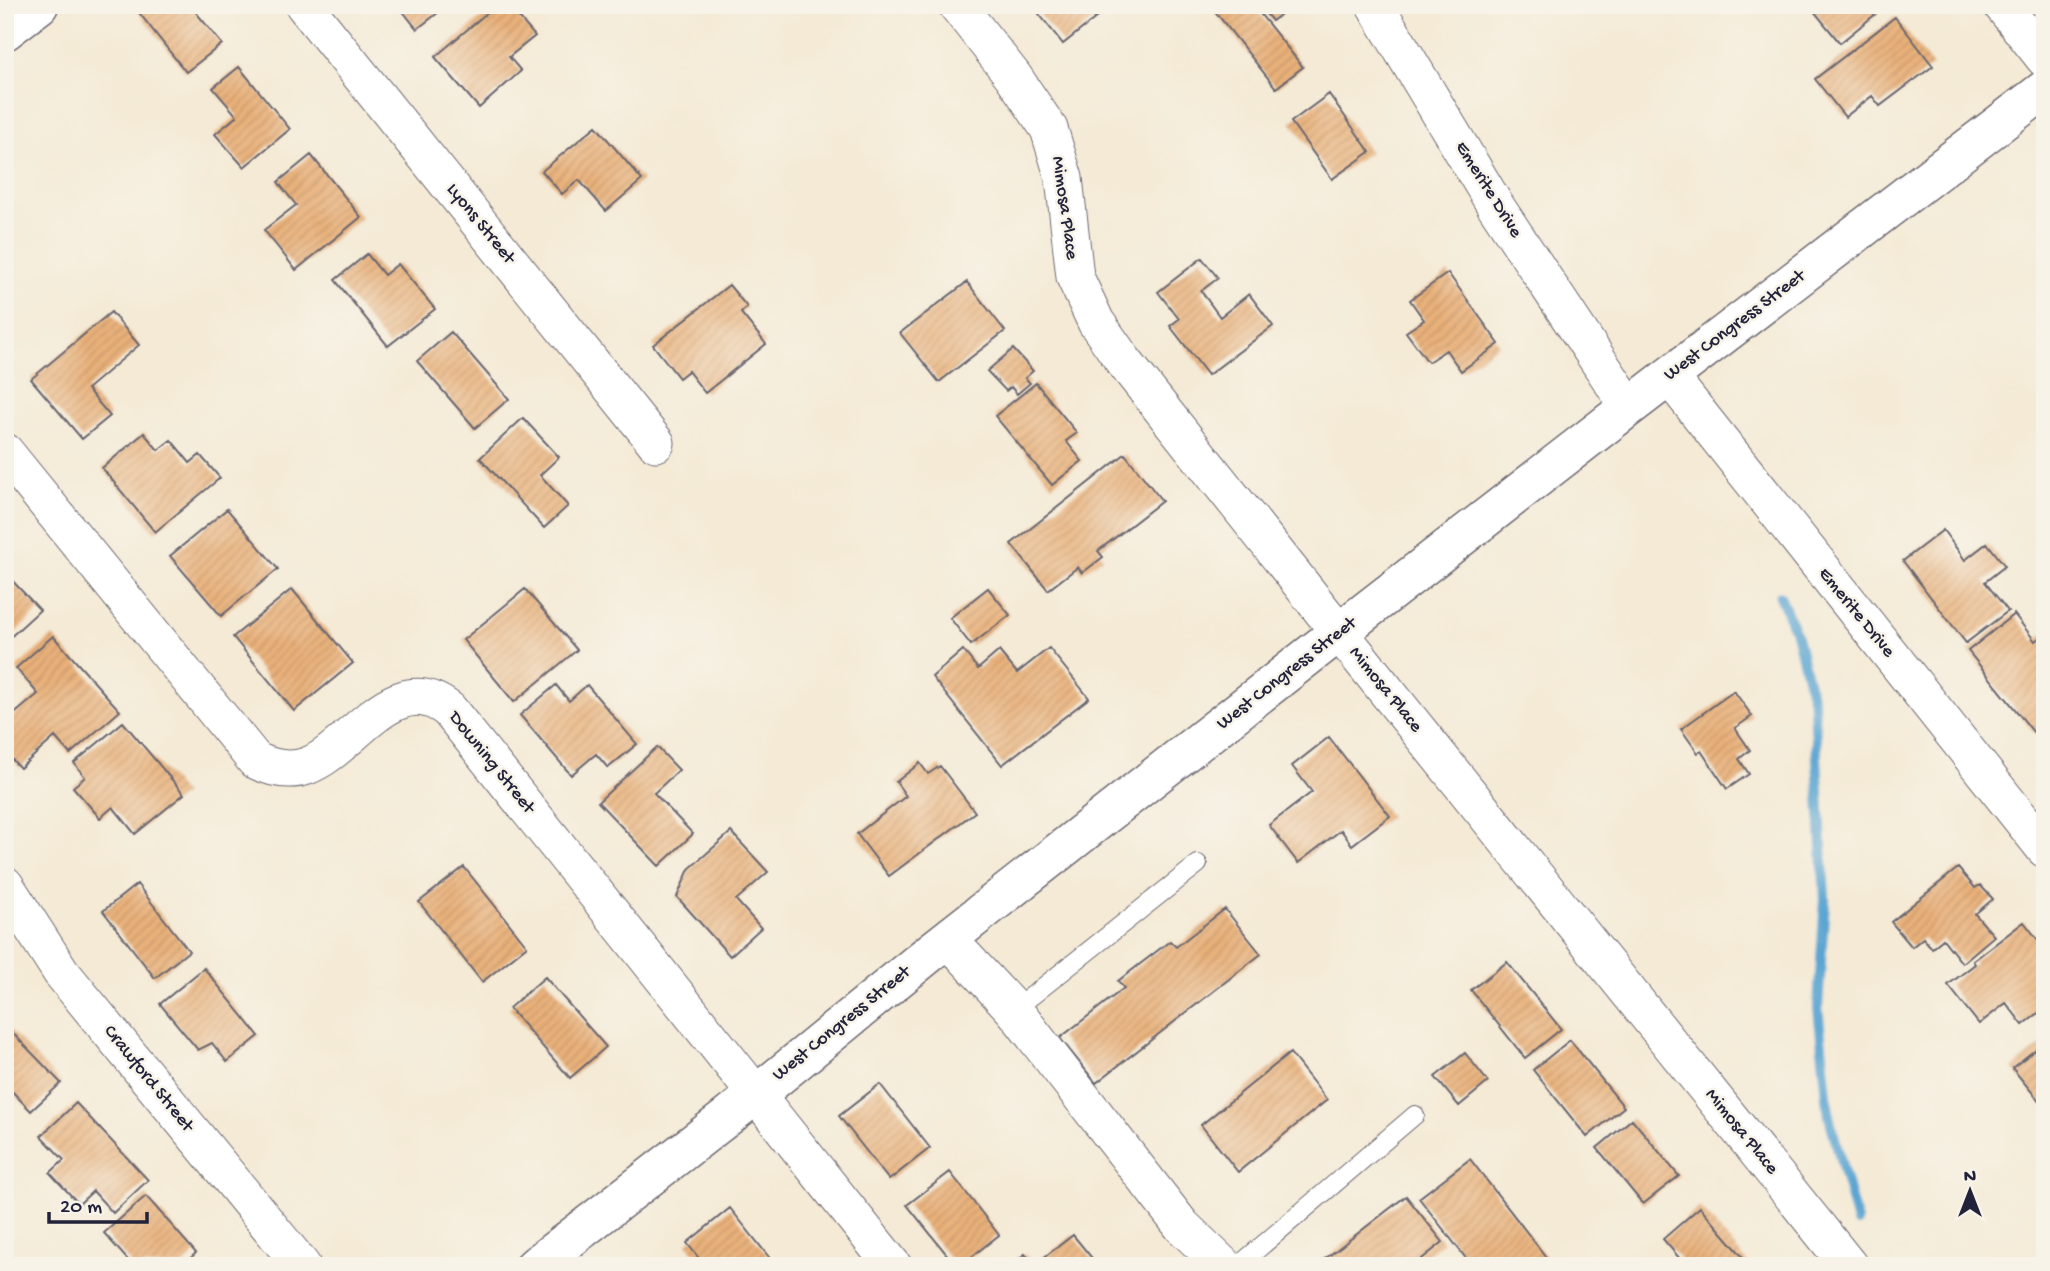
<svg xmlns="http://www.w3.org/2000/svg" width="2050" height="1271" viewBox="0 0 2050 1271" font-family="'Gochi Hand',sans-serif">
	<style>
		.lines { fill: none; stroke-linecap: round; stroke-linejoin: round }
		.stream { stroke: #5aa5d2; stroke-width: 10 }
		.building { fill: url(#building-hatch) }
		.service-casing { stroke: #6c6871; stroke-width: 20 }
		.minor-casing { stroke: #6c6871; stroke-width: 39 }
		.tertiary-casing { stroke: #6c6871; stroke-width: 41 }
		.secondary-casing { stroke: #6c6871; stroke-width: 41 }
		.service { stroke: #fff; stroke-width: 18 }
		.minor { stroke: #fff; stroke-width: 37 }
		.tertiary { stroke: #fff; stroke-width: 38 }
		.secondary { stroke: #fff; stroke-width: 38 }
		.labels { text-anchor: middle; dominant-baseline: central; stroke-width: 5; stroke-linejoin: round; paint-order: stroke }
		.street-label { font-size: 19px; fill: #22223b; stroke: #f7f3e8 }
	</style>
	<defs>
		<pattern id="building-hatch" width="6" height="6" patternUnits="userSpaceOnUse" patternTransform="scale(1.75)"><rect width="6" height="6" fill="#e9b17a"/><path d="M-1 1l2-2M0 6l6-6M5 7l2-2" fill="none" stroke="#c8986a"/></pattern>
	</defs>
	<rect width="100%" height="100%" fill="#f7f3e8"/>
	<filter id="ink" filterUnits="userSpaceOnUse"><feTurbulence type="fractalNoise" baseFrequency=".0143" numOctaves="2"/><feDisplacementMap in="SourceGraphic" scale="14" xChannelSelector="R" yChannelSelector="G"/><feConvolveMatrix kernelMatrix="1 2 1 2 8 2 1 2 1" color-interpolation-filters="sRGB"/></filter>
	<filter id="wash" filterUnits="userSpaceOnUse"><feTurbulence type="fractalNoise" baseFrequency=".00686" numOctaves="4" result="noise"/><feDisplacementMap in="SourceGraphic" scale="28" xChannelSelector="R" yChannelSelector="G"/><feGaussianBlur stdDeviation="1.57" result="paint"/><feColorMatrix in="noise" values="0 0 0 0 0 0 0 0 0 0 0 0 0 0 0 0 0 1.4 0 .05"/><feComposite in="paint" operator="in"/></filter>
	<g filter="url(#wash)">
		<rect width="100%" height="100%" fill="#f4ead5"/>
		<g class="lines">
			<!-- stream -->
			<path class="stream" d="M1780 596 1797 637 1814 705 1825 899 1818 1007 1829 1116 1857 1222"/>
		</g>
		<g id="blocks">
			<!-- building -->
			<path class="building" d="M133 5H190L222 44 186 72Z
				M398 5H448L417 29Z
				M496 5H508L535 36 509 57 521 71 479 108 435 57Z
				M1032 5H1104L1107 9 1063 44Z
				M1219 5H1253L1303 67 1276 88 1214 10Z
				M1259 5H1293L1272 21Z
				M1809 5H1881L1883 8 1840 43Z
				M1895 17 1933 66 1880 106 1872 96 1845 117 1815 79Z
				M239 67 290 129 244 167 215 134 237 116 213 88Z
				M1329 94 1370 152 1332 179 1291 122Z
				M596 126 642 180 606 211 579 180 562 194 542 171Z
				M311 155 361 217 296 270 264 230 296 205 278 182Z
				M367 254 384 275 398 264 435 309 388 346 335 280Z
				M1202 258 1218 278 1201 291 1220 317 1249 294 1273 326 1208 375 1170 326 1179 319 1158 292Z
				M1448 273 1499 344 1461 371 1446 350 1428 362 1406 332 1424 320 1410 300Z
				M967 282 1005 331 939 382 900 333Z
				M729 285 747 307 741 313 766 344 705 393 688 371 679 378 653 345Z
				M111 312 139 345 87 389 110 416 82 439 31 379Z
				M451 332 509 399 475 428 417 361Z
				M1013 349 1033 371 1025 378 1030 383 1017 394 1011 387 1006 391 987 371Z
				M1036 383 1077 433 1066 441 1082 461 1052 485 995 416Z
				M523 418 559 457 540 475 568 506 544 528 480 458Z
				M144 433 158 450 171 440 190 463 200 455 220 478 155 532 102 468Z
				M1125 454 1162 501 1098 551 1103 557 1082 573 1078 567 1048 590 1011 544Z
				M227 509 278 569 221 616 170 556Z
				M1943 530 1965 560 1987 543 2005 566 1985 582 2008 611 1966 643 1903 561Z
				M5 573 40 610 5 642Z
				M988 588 1010 615 971 645 950 618Z
				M292 589 353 663 294 711 233 637Z
				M525 589 577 650 514 702 463 640Z
				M2014 614 2035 641 2045 633V725L2034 733 1968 651Z
				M53 636 120 711 70 754 55 737 20 768 5 752V722L38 694 16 668Z
				M1049 648 1089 698 1002 765 932 677 963 650 978 669 999 651 1017 673Z
				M556 685 569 701 587 685 637 744 608 768 596 754 571 775 520 715Z
				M1734 691 1752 716 1735 728 1750 750 1739 759 1749 774 1727 789 1701 751 1698 753 1681 729Z
				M123 722 184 794 135 834 113 807 100 818 73 787 85 777 74 763Z
				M1329 737 1390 816 1352 845 1341 830 1298 863 1269 825 1312 792 1292 766Z
				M657 747 679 770 654 793 693 834 659 866 598 802Z
				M920 763 928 774 940 766 975 812 889 876 857 834 906 796 896 782Z
				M731 832 768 872 736 900 761 928 730 956 677 897 689 869Z
				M464 867 527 946 482 982 419 902Z
				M1958 868 1975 888 1980 885 1993 899 1975 914 1994 936 1962 963 1943 939 1932 948 1923 938 1912 947 1891 922Z
				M137 884 189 951 155 978 103 911Z
				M1225 909 1261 954 1096 1083 1060 1038 1124 988 1118 981 1170 941 1176 947Z
				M2024 922 2045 949V965L2039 969 2045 976V1008L2023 1025 2006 1003 1979 1024 1948 985 1975 964 1973 961Z
				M1507 962 1561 1029 1525 1058 1471 990Z
				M204 968 259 1036 227 1062 212 1043 198 1050 160 1004Z
				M545 977 606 1047 570 1078 509 1008Z
				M5 1025 61 1083 31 1111 5 1084Z
				M1570 1040 1624 1107 1587 1137 1533 1070Z
				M2045 1042V1108L2012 1068Z
				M1290 1053 1327 1100 1238 1172 1201 1125Z
				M1465 1053 1488 1082 1459 1106 1435 1077Z
				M880 1084 930 1148 889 1180 839 1116Z
				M76 1103 148 1180 113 1213 93 1191 79 1204 50 1173 64 1160 41 1136Z
				M1632 1119 1679 1176 1643 1204 1597 1148Z
				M1470 1159 1553 1266H1472L1419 1198Z
				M950 1172 999 1235 960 1266H956L907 1205Z
				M146 1196 196 1253 182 1266H133L104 1233Z
				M1406 1196 1443 1242 1413 1266H1324L1321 1262Z
				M1700 1207 1749 1264 1748 1266H1686L1663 1239Z
				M730 1208 776 1266H705L687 1243Z
				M1073 1235 1096 1263 1092 1266H1010L1025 1254 1034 1265Z"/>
		</g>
	</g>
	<g filter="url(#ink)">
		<use href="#blocks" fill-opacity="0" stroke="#6c6871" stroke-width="2"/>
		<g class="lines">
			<defs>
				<path id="service" d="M1014 1010 1198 864
					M1238 1266 1415 1115"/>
				<path id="minor" d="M304 5 656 443
					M957 5 1013 76 1049 129 1064 178 1075 277 1096 322 1122 359 1339 632 1849 1266
					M1375 5 1495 205 1629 407
					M2002 5 2045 59
					M1669 376 2045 849
					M5 452 255 760C271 768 290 772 307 766 353 749 394 666 449 710L893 1266
					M5 885 61 972 302 1266
					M949 940 1014 1010 1182 1226 1224 1266"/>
				<path id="tertiary" d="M5 31 39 5"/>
				<path id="secondary" d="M535 1266 757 1094 931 952 1339 632 1629 407 2045 89"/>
			</defs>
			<!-- service casing -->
			<use href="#service" class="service-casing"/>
			<!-- minor casing -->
			<use href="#minor" class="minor-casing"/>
			<!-- tertiary casing -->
			<use href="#tertiary" class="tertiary-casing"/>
			<!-- secondary casing -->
			<use href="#secondary" class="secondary-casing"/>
			<!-- service -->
			<use href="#service" class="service"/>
			<!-- minor -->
			<use href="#minor" class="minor"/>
			<!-- tertiary -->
			<use href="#tertiary" class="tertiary"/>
			<!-- secondary -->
			<use href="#secondary" class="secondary"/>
		</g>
	</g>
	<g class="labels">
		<!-- street labels -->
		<g class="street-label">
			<text transform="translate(1488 190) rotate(58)">Emerite Drive</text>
			<text transform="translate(1064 208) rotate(82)">Mimosa Place</text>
			<text transform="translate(480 224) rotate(51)">Lyons Street</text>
			<text transform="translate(1735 326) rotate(-37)">West Congress Street</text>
			<text transform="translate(1856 613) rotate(51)">Emerite Drive</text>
			<text transform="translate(1287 674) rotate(-38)">West Congress Street</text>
			<text transform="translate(1385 690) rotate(51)">Mimosa Place</text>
			<text transform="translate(491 763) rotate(51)">Downing Street</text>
			<text transform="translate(842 1024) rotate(-39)">West Congress Street</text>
			<text transform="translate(148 1079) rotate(51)">Crawford Street</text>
			<text transform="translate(1741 1132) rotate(51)">Mimosa Place</text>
		</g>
	</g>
	<!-- margin -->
	<rect width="2050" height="1271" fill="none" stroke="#f7f3e8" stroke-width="28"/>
	<!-- north arrow -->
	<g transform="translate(1970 1191)" stroke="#f7f3e8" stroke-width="5" paint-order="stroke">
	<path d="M0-5L12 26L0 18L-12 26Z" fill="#22223b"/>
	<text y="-10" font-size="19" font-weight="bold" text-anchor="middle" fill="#22223b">N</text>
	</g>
	<!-- scale -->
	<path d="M49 1212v10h98v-10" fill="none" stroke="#22223b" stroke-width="3.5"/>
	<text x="60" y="1212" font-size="21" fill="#22223b" stroke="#f7f3e8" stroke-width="5" paint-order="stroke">20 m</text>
</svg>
